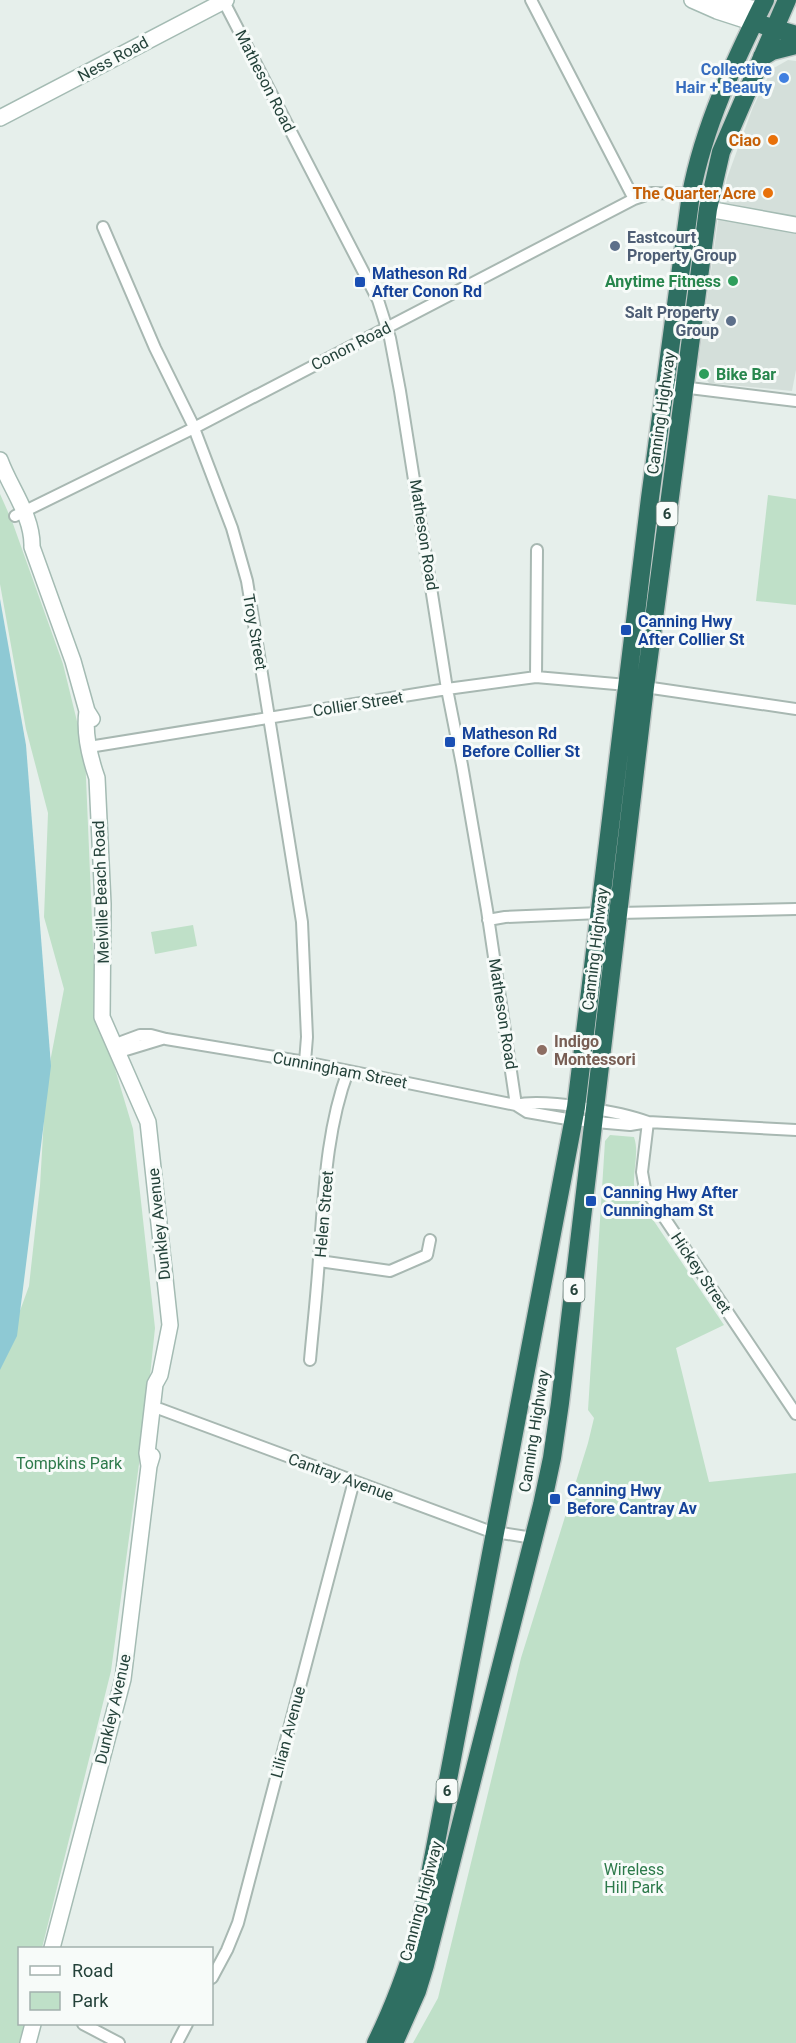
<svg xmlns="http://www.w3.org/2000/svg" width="796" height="2043" viewBox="0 0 796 2043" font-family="Roboto,sans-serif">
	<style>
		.built { fill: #d4dfda }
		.green { fill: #bfe0c8 }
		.water { fill: #8ec9d4 }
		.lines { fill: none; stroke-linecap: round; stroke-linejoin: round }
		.street-casing { stroke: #a8b8b2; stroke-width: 14 }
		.secondary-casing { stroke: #a4bbb3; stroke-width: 18 }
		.highway-casing { stroke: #c2cac8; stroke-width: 21 }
		.street { stroke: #fff; stroke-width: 10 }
		.secondary { stroke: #fff; stroke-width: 15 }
		.highway { stroke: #2f6f62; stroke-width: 18 }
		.shop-dot { fill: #3f7fe0; stroke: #f7fbf9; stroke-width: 2 }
		.food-dot { fill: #e8710a; stroke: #f7fbf9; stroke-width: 2 }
		.service-dot { fill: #5c6f8a; stroke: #f7fbf9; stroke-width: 2 }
		.leisure-dot { fill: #2e9e5b; stroke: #f7fbf9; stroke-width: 2 }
		.transit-dot { fill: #1a4fb4; stroke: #f7fbf9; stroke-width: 2 }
		.education-dot { fill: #8d6e63; stroke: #f7fbf9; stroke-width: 2 }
		.labels { text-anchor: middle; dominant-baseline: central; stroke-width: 6; stroke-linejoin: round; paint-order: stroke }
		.shield { fill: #f7fbf9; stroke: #637a73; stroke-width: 1.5 }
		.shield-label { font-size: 15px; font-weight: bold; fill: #24423a }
		.street-label { font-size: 16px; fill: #24423a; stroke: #f7fbf9 }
		.shop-label { font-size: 16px; font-weight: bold; fill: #366cbe; stroke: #f7fbf9; text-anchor: end }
		.food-label { font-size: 16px; font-weight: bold; fill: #c56008; stroke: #f7fbf9; text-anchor: end }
		.service-label { font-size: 16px; font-weight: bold; fill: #4e5e75; stroke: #f7fbf9; text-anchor: start }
		.transit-label { font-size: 16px; font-weight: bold; fill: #164399; stroke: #f7fbf9; text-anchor: start }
		.leisure-label { font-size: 16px; font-weight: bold; fill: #27864d; stroke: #f7fbf9; text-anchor: end }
		.education-label { font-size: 16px; font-weight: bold; fill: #785e54; stroke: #f7fbf9; text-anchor: start }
		.park-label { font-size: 16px; fill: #2d7a4b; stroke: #f7fbf9 }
	</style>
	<rect width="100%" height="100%" fill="#e6efeb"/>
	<!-- built -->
	<path class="built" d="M788 60 796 61V370L792 391 709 383 698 365 718 221 727 178 753 107 772 69Z"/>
	<!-- green -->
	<path class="green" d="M0 494 12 521 63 664 85 754 95 992 104 1032 133 1129 155 1328 147 1405 111 1671 42 1948H20V2024H24L19 2043H0V1366L29 1286 40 1186 46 1083 64 989 44 917 48 813 26 729 0 584Z
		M768 495 796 499V605L756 601Z
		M193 925 197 946 155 954 151 932Z
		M610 1135 634 1137C640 1154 631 1174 635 1193L724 1325 676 1348 709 1482 796 1473V2043H413L438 1998 521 1658 588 1443 594 1418 588 1410 605 1141Z"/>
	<!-- water -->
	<path class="water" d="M0 599 26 745 51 1066 17 1336 0 1370Z"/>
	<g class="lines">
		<defs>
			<path id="street" d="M223 0 378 300 390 338 400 391 447 689 462 765 487 910 516 1105
				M531 0 634 199
				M103 227 155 348 192 423 232 528 247 581 302 922 307 1037 305 1062
				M665 385 796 401
				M15 516 194 428 634 199 652 193 691 194
				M536 677 537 550
				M645 687 796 709
				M89 747 447 689 536 677 627 685
				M619 913 796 909
				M488 920 505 917 600 913
				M113 1045 140 1035H151L166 1039 305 1062 516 1105 527 1112 573 1120 630 1125 648 1122 796 1130
				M116 1053 162 1039
				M516 1105C543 1098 622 1112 648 1122
				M648 1122 642 1172 645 1189 796 1414
				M319 1261 390 1271 427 1255 430 1240
				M310 1360C313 1326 317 1292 319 1258 324 1196 326 1130 348 1071
				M152 1409H160L489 1531 533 1538
				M212 1978 227 1950 238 1923 354 1481
				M83 2024 119 2043
				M177 2043 187 2024"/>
			<path id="secondary" d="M692 0 717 11 754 23
				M717 0 760 10
				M0 118 226 0
				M708 209 796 225
				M0 460C10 488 33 516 32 547L73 661 87 711 92 719
				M87 711C84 732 90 758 97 778L103 904 102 1017 148 1122 170 1325 160 1375 155 1384 147 1453 149 1466
				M52 1948 123 1679 149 1466 152 1456
				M28 2043 33 2024"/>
			<path id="highway" d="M763 25 796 35
				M762 57 772 51 796 45
				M376 2043C394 2007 407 1971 419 1932L576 1107 650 498 691 194C704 126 734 62 765 0
				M394 2043 417 1991 425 1965 542 1505 552 1458 560 1403 645 687 708 209 721 152 787 0"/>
		</defs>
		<!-- street casing -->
		<use href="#street" class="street-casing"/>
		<!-- secondary casing -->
		<use href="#secondary" class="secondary-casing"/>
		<!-- highway casing -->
		<use href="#highway" class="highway-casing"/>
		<!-- street -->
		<use href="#street" class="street"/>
		<!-- secondary -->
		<use href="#secondary" class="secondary"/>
		<!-- highway -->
		<use href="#highway" class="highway"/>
	</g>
	<!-- markers -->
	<circle class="shop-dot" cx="784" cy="78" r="6"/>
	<g class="food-dot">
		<circle cx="773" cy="140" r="6"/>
		<circle cx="768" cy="193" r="6"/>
	</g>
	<g class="service-dot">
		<circle cx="615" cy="246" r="6"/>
		<circle cx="731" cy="321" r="6"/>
	</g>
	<g class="leisure-dot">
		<circle cx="733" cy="281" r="6"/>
		<circle cx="704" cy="374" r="6"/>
	</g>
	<g class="transit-dot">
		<rect x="354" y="276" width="12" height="12" rx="3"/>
		<rect x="620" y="624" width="12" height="12" rx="3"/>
		<rect x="444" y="736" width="12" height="12" rx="3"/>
		<rect x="585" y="1195" width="12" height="12" rx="3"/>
		<rect x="549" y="1493" width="12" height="12" rx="3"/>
	</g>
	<circle class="education-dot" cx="542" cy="1050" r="6"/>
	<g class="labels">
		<!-- shield labels -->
		<g class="shield">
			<rect x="656.5" y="502" width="21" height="24" rx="4.5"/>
			<rect x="563.5" y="1278" width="21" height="24" rx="4.5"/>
			<rect x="436.5" y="1779" width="21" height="24" rx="4.5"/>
		</g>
		<g class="shield-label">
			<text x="667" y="514">6</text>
			<text x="574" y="1290">6</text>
			<text x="447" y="1791">6</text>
		</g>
		<!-- street labels -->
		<g class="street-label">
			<text transform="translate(113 59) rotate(-28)">Ness Road</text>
			<text transform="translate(265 81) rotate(63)">Matheson Road</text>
			<text transform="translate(351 346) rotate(-27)">Conon Road</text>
			<text transform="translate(661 413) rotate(-82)">Canning Highway</text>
			<text transform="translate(424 535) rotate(81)">Matheson Road</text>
			<text transform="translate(255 632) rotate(80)">Troy Street</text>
			<text transform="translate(358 704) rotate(-9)">Collier Street</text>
			<text transform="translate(101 892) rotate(-92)">Melville Beach Road</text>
			<text transform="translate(595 949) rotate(-83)">Canning Highway</text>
			<text transform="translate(503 1014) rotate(81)">Matheson Road</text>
			<text transform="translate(340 1070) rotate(11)">Cunningham Street</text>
			<text transform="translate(324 1214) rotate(-85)">Helen Street</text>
			<text transform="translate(159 1224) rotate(-96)">Dunkley Avenue</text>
			<text transform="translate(701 1273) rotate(56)">Hickey Street</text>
			<text transform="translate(534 1431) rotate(-81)">Canning Highway</text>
			<text transform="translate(341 1477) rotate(20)">Cantray Avenue</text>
			<text transform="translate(113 1709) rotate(-77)">Dunkley Avenue</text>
			<text transform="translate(288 1732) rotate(-75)">Lilian Avenue</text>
			<text transform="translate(421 1901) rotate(-75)">Canning Highway</text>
		</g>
		<!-- shop labels -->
		<g class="shop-label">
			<text x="772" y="69">Collective<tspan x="772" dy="18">Hair + Beauty</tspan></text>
		</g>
		<!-- food labels -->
		<g class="food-label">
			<text x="761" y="140">Ciao</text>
			<text x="756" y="193">The Quarter Acre</text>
		</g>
		<!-- service labels -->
		<g class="service-label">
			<text x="627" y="237">Eastcourt<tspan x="627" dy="18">Property Group</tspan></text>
			<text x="719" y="312" text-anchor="end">Salt Property<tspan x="719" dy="18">Group</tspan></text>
		</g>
		<!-- transit labels -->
		<g class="transit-label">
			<text x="372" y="273">Matheson Rd<tspan x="372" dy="18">After Conon Rd</tspan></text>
			<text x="638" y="621">Canning Hwy<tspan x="638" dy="18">After Collier St</tspan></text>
			<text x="462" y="733">Matheson Rd<tspan x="462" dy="18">Before Collier St</tspan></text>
			<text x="603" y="1192">Canning Hwy After<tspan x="603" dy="18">Cunningham St</tspan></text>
			<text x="567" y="1490">Canning Hwy<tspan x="567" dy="18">Before Cantray Av</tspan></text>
		</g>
		<!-- leisure labels -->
		<g class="leisure-label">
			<text x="721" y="281">Anytime Fitness</text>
			<text x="716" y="374" text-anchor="start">Bike Bar</text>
		</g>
		<!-- education labels -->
		<g class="education-label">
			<text x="554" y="1041">Indigo<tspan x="554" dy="18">Montessori</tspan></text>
		</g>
		<!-- park labels -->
		<g class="park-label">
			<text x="69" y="1463">Tompkins Park</text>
			<text x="634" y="1869">Wireless<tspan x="634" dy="18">Hill Park</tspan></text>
		</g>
	</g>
	<!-- legend -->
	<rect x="18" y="1947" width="195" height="78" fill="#f7fbf9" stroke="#a3b1ad" stroke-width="1.5"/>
	<rect x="30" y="1966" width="30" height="9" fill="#ffffff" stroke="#a3b1ad" stroke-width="1.5"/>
	<text x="72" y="1977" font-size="18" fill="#24423a">Road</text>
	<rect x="30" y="1992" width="30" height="18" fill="#bfe0c8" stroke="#a3b1ad" stroke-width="1.5"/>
	<text x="72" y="2007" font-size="18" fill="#24423a">Park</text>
</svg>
